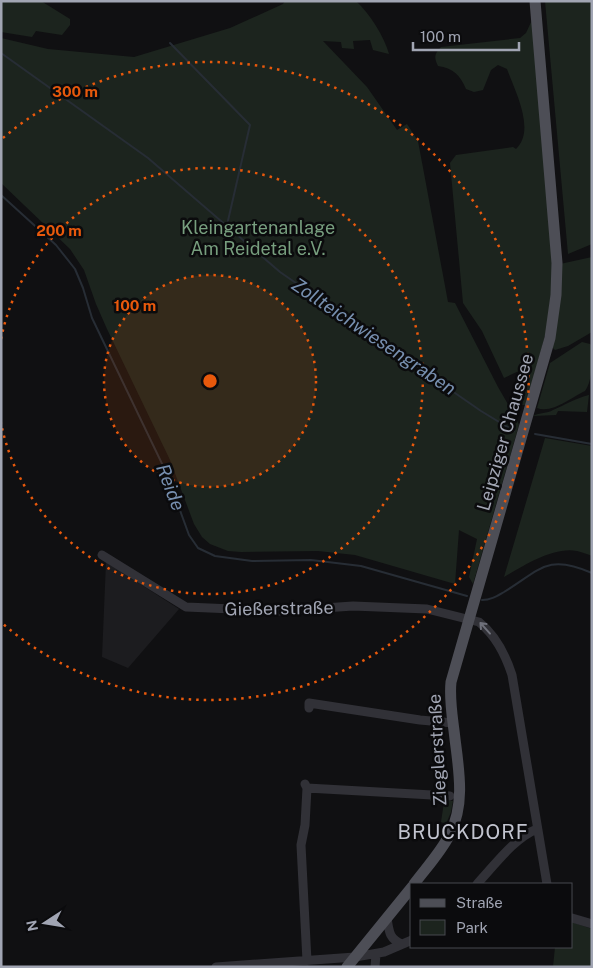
<svg xmlns="http://www.w3.org/2000/svg" width="593" height="968" viewBox="0 0 593 968" font-family="'Public Sans',sans-serif">
	<style>
		.built { fill: #1c1c1f }
		.green { fill: #1c241e }
		.lines { fill: none; stroke-linecap: round; stroke-linejoin: round }
		.stream { stroke: #272d35; stroke-width: 2 }
		.minor { stroke: #313137; stroke-width: 9 }
		.major { stroke: #4d4e56; stroke-width: 11 }
		.oneway { stroke: #6f717b }
		.ring { fill: none; stroke: #e8590c; stroke-width: 2.5; stroke-dasharray: 2.5 5 }
		.labels { text-anchor: middle; dominant-baseline: central; stroke-width: 5; stroke-linejoin: round; paint-order: stroke }
		.park-label { font-size: 18px; fill: #779e7e; stroke: #0b0b0d }
		.street-label { font-size: 18px; fill: #a1a5b3; stroke: #0b0b0d }
		.water-label { font-size: 19px; font-style: italic; fill: #778faf; stroke: #0b0b0d }
		.quarter-label { font-size: 20px; letter-spacing: 1px; fill: #c2c4cf; stroke: #0b0b0d }
		.centre { fill: #e8590c; stroke: #0b0b0d; stroke-width: 2.5 }
		.ring-label { font-size: 15px; text-anchor: middle; font-weight: bold; fill: #e8590c; stroke: #0b0b0d; stroke-width: 5; stroke-linejoin: round; paint-order: stroke }
	</style>
	<rect width="100%" height="100%" fill="#101012"/>
	<!-- built -->
	<path class="built" d="M106 562 179 609 128 668 102 657Z"/>
	<!-- green -->
	<path class="green" d="M1 1H41L70 19V25L62 35 36 31 32 37 1 32Z
		M285 1H356C370 14 384 36 389 54L373 50 370 40 353 41 354 49 342 48 341 42 323 41 367 87 397 130 407 124 418 141 448 302 455 303 498 387 517 420 519 425 473 584 469 577 477 539 459 530 455 584 355 555 318 551 241 552 228 551 210 544 202 537 194 524 170 460 107 329 96 304 84 270 70 249 1 183V38L48 49 134 57 230 28 283 4Z
		M545 1H592V244L568 254Z
		M532 20 552 254V288L546 332 526 405H522L533 358 529 357 521 370 504 378 482 331 463 303 450 163 456 155 513 147 516 149C536 130 515 91 507 69L498 65 491 70 483 90 474 92 466 89C460 75 453 68 438 66 434 58 434 54 441 47L520 38 526 33Z
		M592 257V332L568 346 555 350 552 347 560 264Z
		M582 342 590 344 592 346C592 360 593 380 585 391 572 397 552 414 537 408L550 363Z
		M589 395 587 412 558 411 556 415 533 416C540 412 547 414 553 410 565 405 576 398 589 395Z
		M545 438 592 446V556C587 554 582 552 577 551 554 546 523 566 504 577Z
		M430 798 453 801 451 812 446 824 441 822 444 802 430 801Z
		M572 922 592 929V967H553L555 947H572Z"/>
	<g class="lines">
		<!-- stream -->
		<path class="stream" d="M170 43 250 125 227 225
			M1 53 148 158 280 272 481 411 514 431
			M1 195 56 245 75 269 83 288 92 318 166 472 189 535 198 548 215 556 252 561 311 560 361 566 467 596
			M535 434 592 444
			M482 600C491 600 497 596 504 592 540 570 547 553 592 573"/>
		<!-- minor -->
		<path class="minor" d="M102 555 186 607 280 611 353 606 427 609 479 622C495 635 506 656 512 675L547 884
			M309 708V703L420 720 453 723
			M305 784 307 788 305 825 301 845 307 961
			M307 788 450 796
			M477 884C494 866 514 838 537 829
			M387 918C389 931 389 939 402 944
			M572 918 592 924
			M216 967 355 957 384 952 412 940
			M375 967 376 954"/>
		<!-- major -->
		<path class="major" d="M414 884C426 868 441 852 450 834 465 804 459 771 455 739 453 720 449 701 451 682L550 338 556 295 557 263 535 1
			M347 967 412 887"/>
	</g>
	<!-- one-way arrows -->
	<defs><path id="oneway-shaft" d="M-6 0H5M1.5-3L5.5 0L1.5 3" fill="none" stroke-width="1.6" stroke-linecap="round" stroke-linejoin="round" transform="scale(1.25)"/></defs>
	<use class="oneway" href="#oneway-shaft" transform="translate(485 628) rotate(-132)"/>
	<!-- distance rings -->
	<circle cx="210" cy="381" r="106" fill="#e8590c" fill-opacity=".12"/>
	<g class="ring">
		<circle cx="210" cy="381" r="106"/>
		<path d="M1 339A213 213 0 1 1 1 423"/>
		<path d="M3 138A319 319 0 1 1 3 624"/>
	</g>
	<g class="labels">
		<!-- park labels -->
		<g class="park-label">
			<text x="258" y="227">Kleingartenanlage<tspan x="258" dy="21">Am Reidetal e.V.</tspan></text>
		</g>
		<!-- street labels -->
		<g class="street-label">
			<text transform="translate(505 432) rotate(-74)">Leipziger Chaussee</text>
			<text transform="translate(279 608) rotate(-1)">Gießerstraße</text>
			<text transform="translate(437 750) rotate(-93)">Zieglerstraße</text>
		</g>
		<!-- water labels -->
		<g class="water-label">
			<text transform="translate(374 336) rotate(34)">Zollteichwiesengraben</text>
			<text transform="translate(171 487) rotate(69)">Reide</text>
		</g>
		<!-- quarter labels -->
		<g class="quarter-label">
			<text x="463" y="832">BRUCKDORF</text>
		</g>
	</g>
	<circle cx="210" cy="381" r="8" class="centre"/>
	<g class="ring-label">
		<text x="75" y="97">300 m</text>
		<text x="59" y="236">200 m</text>
		<text x="135" y="311">100 m</text>
	</g>
	<!-- border -->
	<rect width="593" height="968" fill="none" stroke="#a1a5b3" stroke-width="5"/>
	<!-- legend -->
	<rect x="410" y="883" width="162" height="65" fill="#0b0b0d" stroke="#47494f"/>
	<rect x="420" y="899" width="25" height="8" fill="#4d4e56" stroke="#47494f"/>
	<text x="456" y="908" font-size="15" fill="#a1a5b3">Straße</text>
	<rect x="420" y="920" width="25" height="15" fill="#1c241e" stroke="#47494f"/>
	<text x="456" y="933" font-size="15" fill="#a1a5b3">Park</text>
	<!-- north arrow -->
	<g transform="translate(45 923) rotate(258)" stroke="#0b0b0d" stroke-width="4" paint-order="stroke">
	<path d="M0-4L9 19L0 12L-9 19Z" fill="#a1a5b3"/>
	<text y="-8" font-size="14" font-weight="bold" text-anchor="middle" fill="#a1a5b3">N</text>
	</g>
	<!-- scale -->
	<path d="M413 42v8h106v-8" fill="none" stroke="#a1a5b3" stroke-width="2.5"/>
	<text x="420" y="42" font-size="15" fill="#a1a5b3" stroke="#0b0b0d" stroke-width="4" paint-order="stroke">100 m</text>
</svg>
